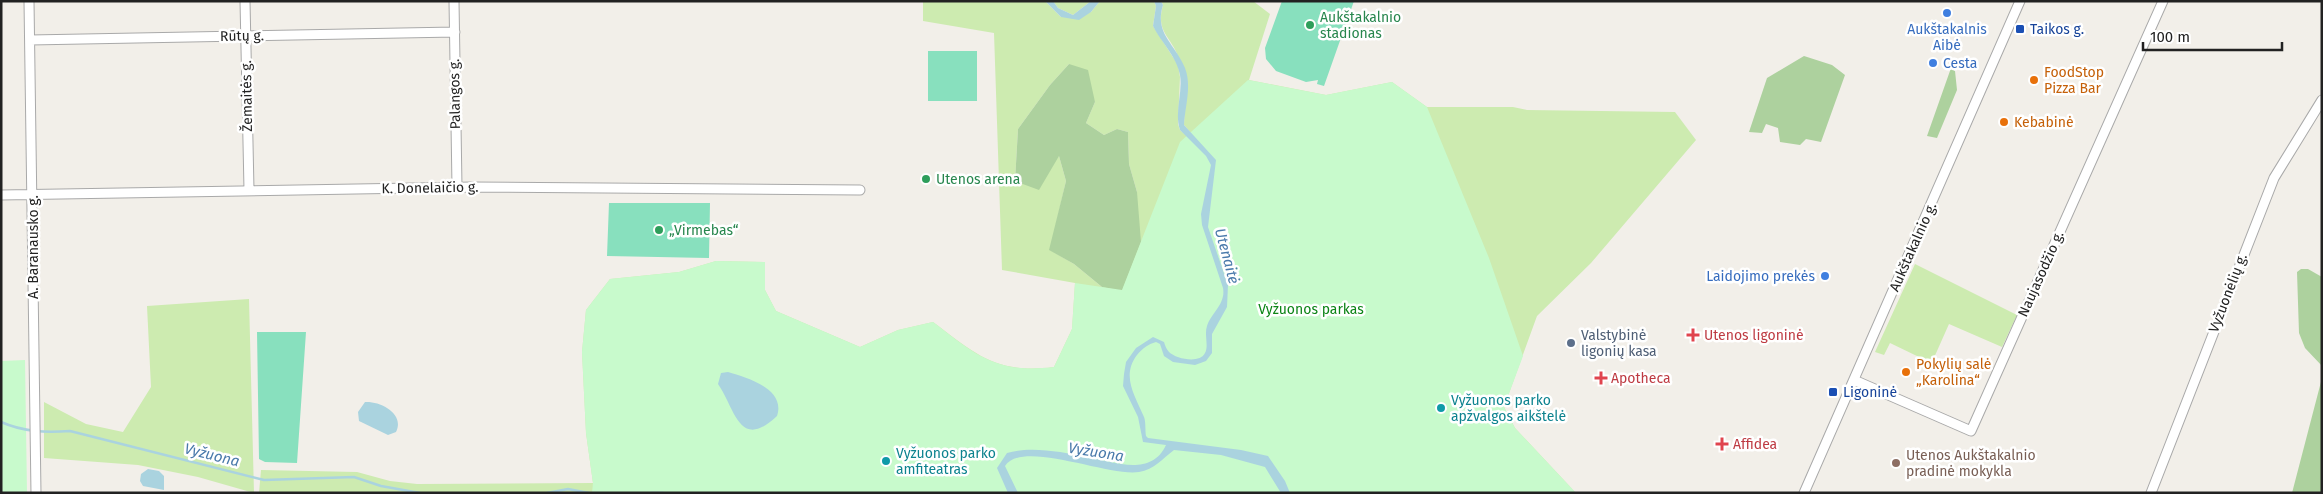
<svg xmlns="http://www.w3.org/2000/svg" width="2323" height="494" viewBox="0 0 2323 494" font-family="'Fira Sans',sans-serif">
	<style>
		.grass { fill: #cdebb0; fill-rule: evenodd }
		.forest { fill: #add19e }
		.park { fill: #c8facc }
		.pitch { fill: #88e0be }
		.water { fill: #aad3df }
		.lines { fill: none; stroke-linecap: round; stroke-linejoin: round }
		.stream { stroke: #aad3df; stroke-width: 2.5 }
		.street-casing { stroke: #a9a9a9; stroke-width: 11 }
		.street { stroke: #fff; stroke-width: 9 }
		.shop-dot { fill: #3f7fe0; stroke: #fff; stroke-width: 2 }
		.leisure-dot { fill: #2e9e5b; stroke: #fff; stroke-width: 2 }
		.transit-dot { fill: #1a4fb4; stroke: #fff; stroke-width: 2 }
		.food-dot { fill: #e8710a; stroke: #fff; stroke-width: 2 }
		.health-dot { fill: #e0444e; stroke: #fff; stroke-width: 2 }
		.service-dot { fill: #5c6f8a; stroke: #fff; stroke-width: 2 }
		.culture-dot { fill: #0f9aa8; stroke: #fff; stroke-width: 2 }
		.education-dot { fill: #8d6e63; stroke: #fff; stroke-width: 2 }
		.labels { text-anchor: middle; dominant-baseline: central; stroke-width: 5; stroke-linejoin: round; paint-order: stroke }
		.leisure-label { font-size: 14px; fill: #27864d; stroke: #fff; text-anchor: start }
		.shop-label { font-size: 14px; fill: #366cbe; stroke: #fff }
		.transit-label { font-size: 14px; fill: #164399; stroke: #fff; text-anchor: start }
		.street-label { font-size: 14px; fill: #222; stroke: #fff }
		.food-label { font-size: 14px; fill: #c56008; stroke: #fff; text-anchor: start }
		.park-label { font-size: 14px; fill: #0c8416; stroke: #fff }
		.service-label { font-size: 14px; fill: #4e5e75; stroke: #fff; text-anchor: start }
		.health-label { font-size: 14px; fill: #be3a42; stroke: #fff; text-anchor: start }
		.culture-label { font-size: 14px; fill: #0d838f; stroke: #fff; text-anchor: start }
		.education-label { font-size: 14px; fill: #785e54; stroke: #fff; text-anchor: start }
		.water-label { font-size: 15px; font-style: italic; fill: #4a7aab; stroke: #fff }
	</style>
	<rect width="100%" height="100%" fill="#f2efe9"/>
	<!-- grass -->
	<path class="grass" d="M923 1H1045L1061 17 1091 12 1100 1H1154L1156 6 1153 26 1178 65 1180 77 1178 124 1180 130 1187 136 1224 292 774 493H259L261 470 357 472 390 481 417 484 593 483 586 433 582 352 586 310 610 279 679 272 716 261 765 262V290L776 311 860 347 898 330 933 322C977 355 996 374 1054 367L1072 329 1075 283 1002 270 994 33 923 21ZM1069 64 1095 102 1086 123 1104 135 1117 129 1128 132 1129 164 1137 192 1102 287 1074 264 1050 250 1066 181 1059 156 1015 181 1018 129 1050 85Z
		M1053 1H1091L1073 15 1058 8Z
		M1161 1H1253L1270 14 1249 80 1326 95 1392 82 1427 107H1513L1527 110 1675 112 1696 140 1591 263 1537 316 1504 407 1515 428 1576 493 1191 133 1184 125C1185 103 1185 80 1179 59 1172 36 1155 33 1163 5Z
		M1915 264 2017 315 2002 347 1949 324 1933 360 1919 357 1890 343 1884 355 1875 352Z
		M249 299 254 493 198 477 138 465 44 458V402L86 424 123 432 151 387 147 306Z"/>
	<!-- forest -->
	<path class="forest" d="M1804 56 1832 65 1845 75 1821 142 1806 139 1800 145 1780 142 1778 128 1766 124 1762 133 1749 132 1767 78Z
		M1069 64 1088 70 1095 102 1086 123 1104 135 1117 129 1128 132 1129 164 1137 192 1141 242 1122 291 1102 287 1074 264 1049 250 1066 181 1059 156 1039 190 1015 181 1018 129 1050 85Z
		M1951 68 1955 71 1957 90 1937 138 1927 136Z
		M2301 269H2308L2322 277V366L2305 348 2299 333 2297 272Z
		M2322 378V493H2292Z"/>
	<!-- park -->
	<path class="park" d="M1248 80 1326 95 1392 82 1427 107 1489 258 1523 356 1504 407 1515 428 1576 493H592L593 483 586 433 582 352 586 310 610 279 679 272 716 261 765 262V290L776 311 860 347 898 330 933 322C976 355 996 374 1054 367L1072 329 1075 283 1122 290 1180 142Z
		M25 360 27 493H1V361Z"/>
	<!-- pitch -->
	<path class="pitch" d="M1282 1H1354L1324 86 1317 84 1318 80 1306 82 1276 71 1266 59 1265 48Z
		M928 51H977V101H928Z
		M609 203H710L709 258 607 256Z
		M257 332H306L297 463 265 462 259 459Z"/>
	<!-- water -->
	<path class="water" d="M1045 1H1053L1058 8 1073 15 1091 1H1100L1091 12 1079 20 1061 17Z
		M1154 1H1161L1163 5C1154 34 1175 43 1185 68 1192 86 1185 106 1184 125L1216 160 1208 227 1228 285 1227 307 1212 334V353L1206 361 1195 365 1173 362 1164 356 1160 344 1156 342C1148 344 1142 349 1137 355 1121 376 1135 396 1144 417 1146 422 1145 430 1146 436L1148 438 1241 450 1268 456 1285 481 1290 493H1281L1265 467 1221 455 1174 450C1163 458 1154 470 1139 472 1109 477 1022 439 1005 466L1018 493H1008L997 468 1007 453C1031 446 1062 452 1087 457 1112 461 1151 478 1166 445L1143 442 1138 417 1123 386 1124 374 1126 362 1136 348 1153 337 1164 342C1165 345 1166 349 1169 352 1176 359 1200 364 1205 353 1209 346 1204 335 1207 326 1211 313 1226 304 1223 288L1202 225 1201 214 1211 165 1206 156 1180 130C1174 112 1183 93 1180 75 1177 57 1161 42 1153 26L1156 6Z
		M728 372C748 378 786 389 777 416 739 452 735 408 718 384L721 373Z
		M365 402C381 401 405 414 396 432L388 435 359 421 358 412Z
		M148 469 159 471 164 476V490L143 486 140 481 141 474Z"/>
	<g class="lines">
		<!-- stream -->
		<path class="stream" d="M1 422C24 432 46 433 70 431L264 480 354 477 381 486 420 493
			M461 493H465
			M547 493 568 489 589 493
			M651 493H663"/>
		<defs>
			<path id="street" d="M29 1 36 493
				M245 1 249 190
				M454 1 457 187
				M30 40 455 32
				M1 195 472 187 860 190
				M1854 380 1971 431 2163 1
				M1804 493 2020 1
				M2151 493 2274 178 2322 100"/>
		</defs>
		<!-- street casing -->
		<use href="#street" class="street-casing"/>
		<!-- street -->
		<use href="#street" class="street"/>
	</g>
	<!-- markers -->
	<g class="shop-dot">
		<circle cx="1947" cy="13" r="5"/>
		<circle cx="1933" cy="63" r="5"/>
		<circle cx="1825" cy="276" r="5"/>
	</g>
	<g class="leisure-dot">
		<circle cx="1310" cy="25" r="5"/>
		<circle cx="926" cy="179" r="5"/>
		<circle cx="659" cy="230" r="5"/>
	</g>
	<g class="transit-dot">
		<rect x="2015" y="24" width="10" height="10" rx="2.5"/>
		<rect x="1828" y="387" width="10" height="10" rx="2.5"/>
	</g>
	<g class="food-dot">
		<circle cx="2034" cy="80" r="5"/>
		<circle cx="2004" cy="122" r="5"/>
		<circle cx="1906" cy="372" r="5"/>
	</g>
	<g class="health-dot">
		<path d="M1690.5 327.5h5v5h5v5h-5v5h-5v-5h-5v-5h5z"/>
		<path d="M1598.5 370.5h5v5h5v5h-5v5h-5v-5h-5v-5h5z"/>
		<path d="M1719.5 436.5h5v5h5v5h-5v5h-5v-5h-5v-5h5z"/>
	</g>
	<circle class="service-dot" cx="1571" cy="343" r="5"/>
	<g class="culture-dot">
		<circle cx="1441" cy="408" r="5"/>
		<circle cx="886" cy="461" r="5"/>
	</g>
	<circle class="education-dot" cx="1896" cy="463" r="5"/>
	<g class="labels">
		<!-- leisure labels -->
		<g class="leisure-label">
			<text x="1320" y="17">Aukštakalnio<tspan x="1320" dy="16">stadionas</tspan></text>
			<text x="936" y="179">Utenos arena</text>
			<text x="669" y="230">„Virmebas“</text>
		</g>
		<!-- shop labels -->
		<g class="shop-label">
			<text x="1947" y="29">Aukštakalnis<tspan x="1947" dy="16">Aibė</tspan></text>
			<text x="1943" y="63" text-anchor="start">Cesta</text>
			<text x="1815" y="276" text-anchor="end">Laidojimo prekės</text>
		</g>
		<!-- transit labels -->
		<g class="transit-label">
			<text x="2030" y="29">Taikos g.</text>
			<text x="1843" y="392">Ligoninė</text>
		</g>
		<!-- street labels -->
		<g class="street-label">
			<text transform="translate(242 36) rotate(-1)">Rūtų g.</text>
			<text transform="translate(455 94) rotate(-91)">Palangos g.</text>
			<text transform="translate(247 96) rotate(-91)">Žemaitės g.</text>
			<text transform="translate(430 188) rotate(-1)">K. Donelaičio g.</text>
			<text transform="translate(33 247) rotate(-90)">A. Baranausko g.</text>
			<text transform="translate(1913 247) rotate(-66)">Aukštakalnio g.</text>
			<text transform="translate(2041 274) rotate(-66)">Naujasodžio g.</text>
			<text transform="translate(2228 293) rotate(-69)">Vyžuonėlių g.</text>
		</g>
		<!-- food labels -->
		<g class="food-label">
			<text x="2044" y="72">FoodStop<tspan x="2044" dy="16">Pizza Bar</tspan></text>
			<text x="2014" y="122">Kebabinė</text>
			<text x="1916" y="364">Pokylių salė<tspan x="1916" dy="16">„Karolina“</tspan></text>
		</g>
		<!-- park labels -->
		<g class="park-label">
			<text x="1311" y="309">Vyžuonos parkas</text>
		</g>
		<!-- service labels -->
		<g class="service-label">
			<text x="1581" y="335">Valstybinė<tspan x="1581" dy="16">ligonių kasa</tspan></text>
		</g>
		<!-- health labels -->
		<g class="health-label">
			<text x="1704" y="335">Utenos ligoninė</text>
			<text x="1611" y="378">Apotheca</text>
			<text x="1733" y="444">Affidea</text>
		</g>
		<!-- culture labels -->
		<g class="culture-label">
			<text x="1451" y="400">Vyžuonos parko<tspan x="1451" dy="16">apžvalgos aikštelė</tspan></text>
			<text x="896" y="453">Vyžuonos parko<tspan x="896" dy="16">amfiteatras</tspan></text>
		</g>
		<!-- education labels -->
		<g class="education-label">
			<text x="1906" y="455">Utenos Aukštakalnio<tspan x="1906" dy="16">pradinė mokykla</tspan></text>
		</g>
		<!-- water labels -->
		<g class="water-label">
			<text transform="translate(1227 256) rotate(75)">Utenaitė</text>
			<text transform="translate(1096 452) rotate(9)">Vyžuona</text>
			<text transform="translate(212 455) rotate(14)">Vyžuona</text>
		</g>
	</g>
	<!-- border -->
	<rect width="2323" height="494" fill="none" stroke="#222222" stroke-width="5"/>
	<!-- scale -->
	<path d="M2143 42v8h139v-8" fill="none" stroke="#222222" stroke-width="2.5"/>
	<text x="2150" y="42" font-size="15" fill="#222222" stroke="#ffffff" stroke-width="4" paint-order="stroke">100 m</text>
</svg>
